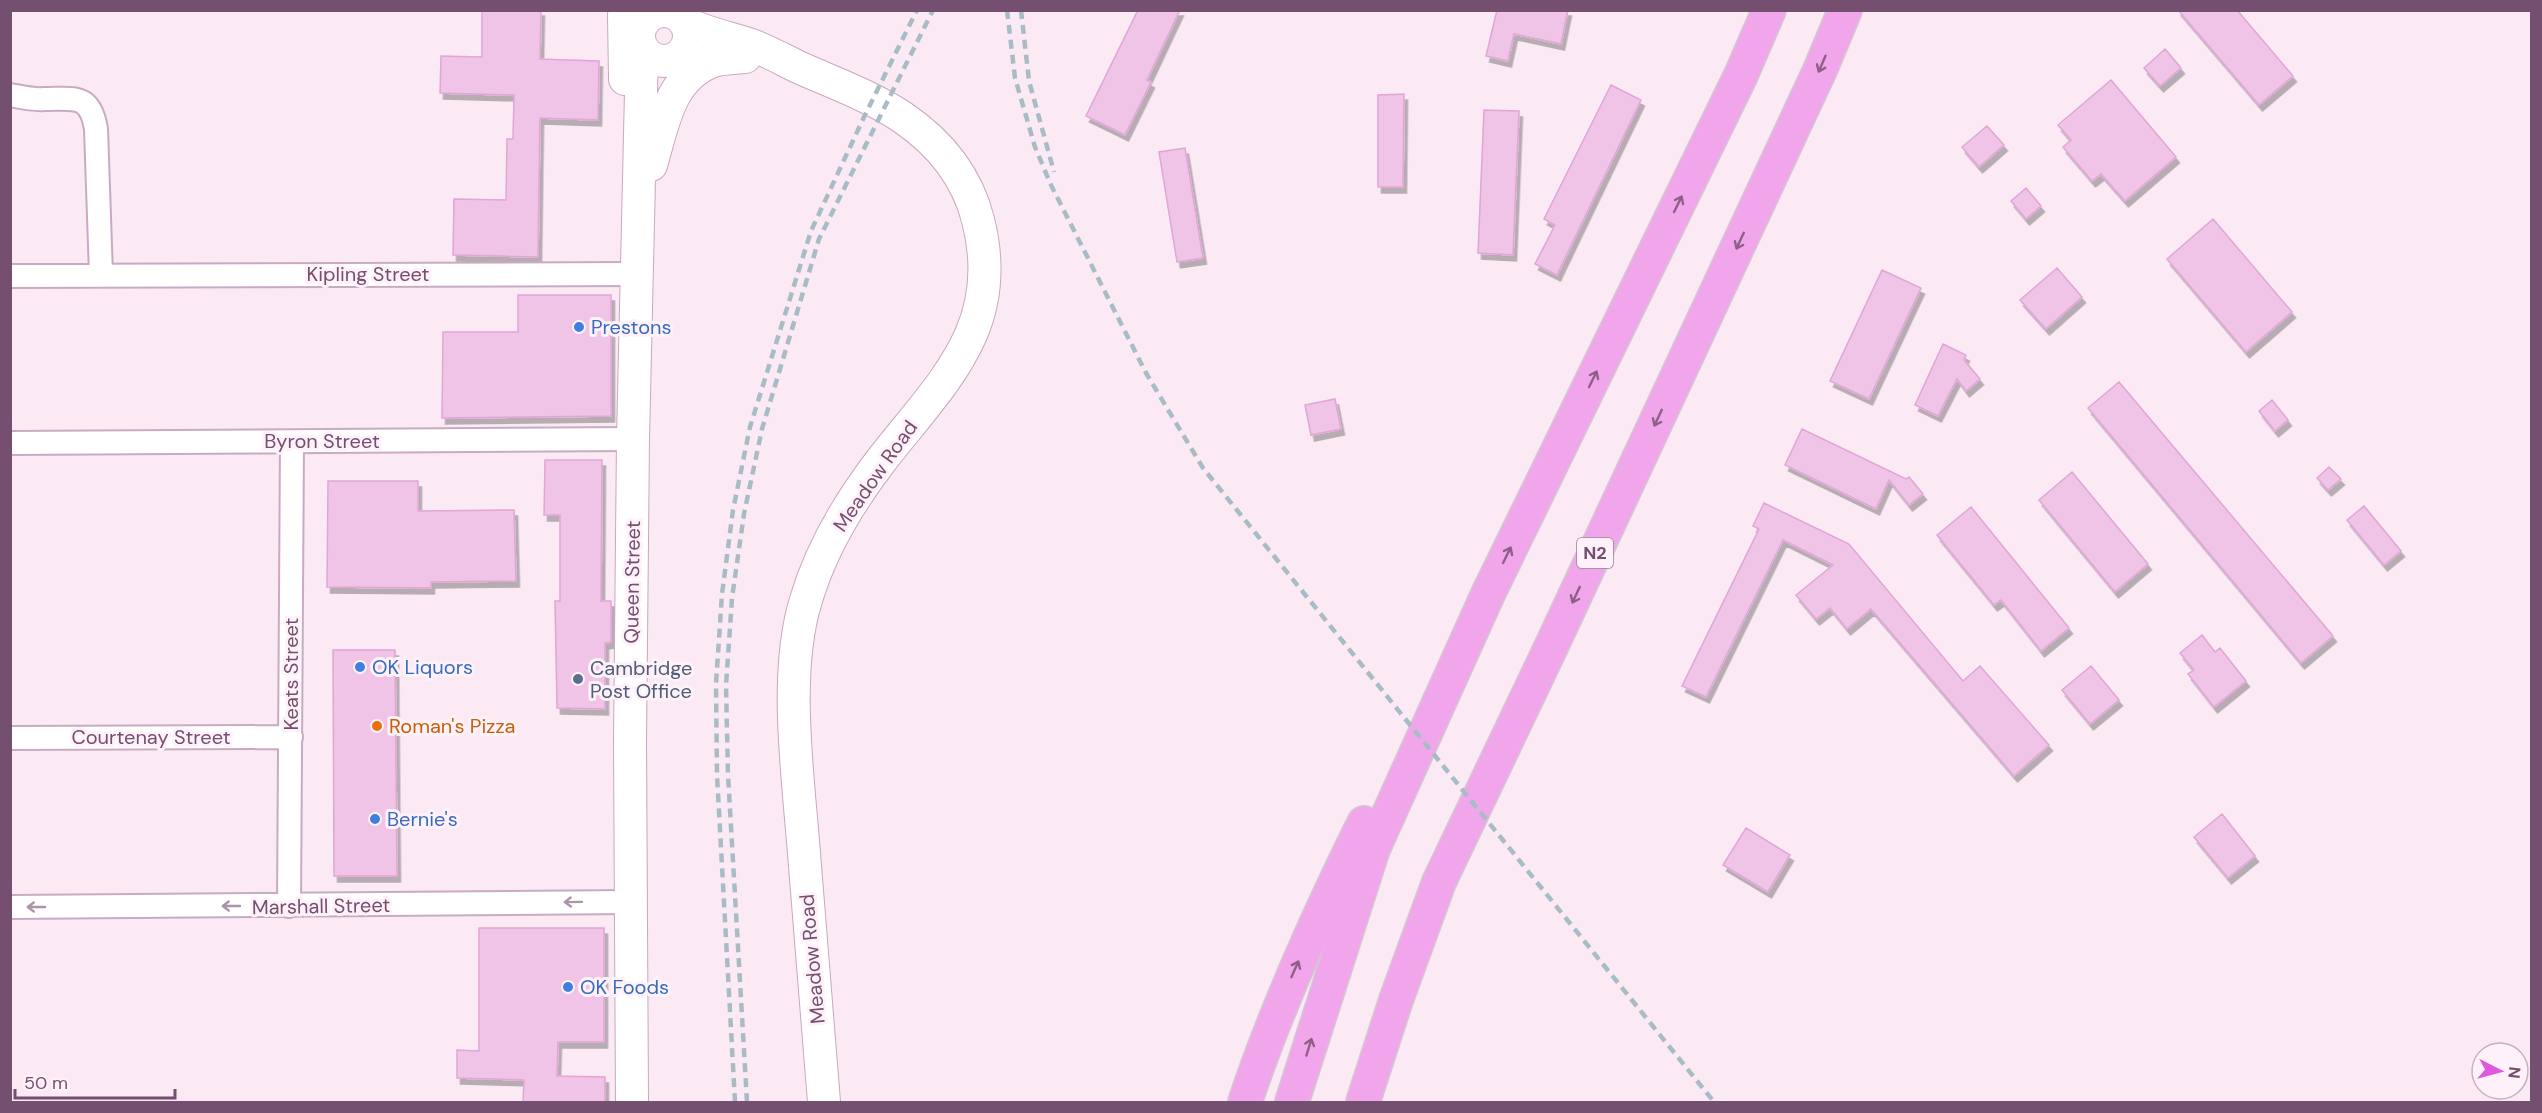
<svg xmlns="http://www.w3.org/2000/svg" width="2542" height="1113" viewBox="0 0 2542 1113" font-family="'DM Sans',sans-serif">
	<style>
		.building { fill: #efc4e7; stroke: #e1a5d6; stroke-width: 1.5; filter: url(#shadow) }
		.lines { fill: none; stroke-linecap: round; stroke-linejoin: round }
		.minor-casing { stroke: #c8abc2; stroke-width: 26 }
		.tertiary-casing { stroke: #c8abc2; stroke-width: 32 }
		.secondary-casing { stroke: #c9a7c1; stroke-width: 34 }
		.motorway-casing { stroke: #d3c7d1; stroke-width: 36 }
		.minor { stroke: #fff; stroke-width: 22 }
		.tertiary { stroke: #fff; stroke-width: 28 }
		.secondary { stroke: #fff; stroke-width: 32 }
		.motorway { stroke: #f1a6ec; stroke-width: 33 }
		.rail { stroke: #a8bcc6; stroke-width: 4.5; stroke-dasharray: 9 6; stroke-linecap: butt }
		.oneway { stroke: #8e6088 }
		.oneway2 { stroke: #ac95a9 }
		.shop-dot { fill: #3f7fe0; stroke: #fef1f9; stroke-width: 2 }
		.service-dot { fill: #5c6f8a; stroke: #fef1f9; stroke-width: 2 }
		.food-dot { fill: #e8710a; stroke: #fef1f9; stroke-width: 2 }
		.labels { text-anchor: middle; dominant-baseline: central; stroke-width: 6; stroke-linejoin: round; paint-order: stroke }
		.shield { fill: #fef1f9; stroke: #9e8098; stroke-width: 1.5 }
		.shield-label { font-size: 18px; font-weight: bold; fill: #754f6f }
		.street-label { font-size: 20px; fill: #754f6f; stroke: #fef1f9 }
		.shop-label { font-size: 20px; fill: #366cbe; stroke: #fef1f9; text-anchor: start }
		.service-label { font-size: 20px; fill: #4e5e75; stroke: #fef1f9; text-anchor: start }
		.food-label { font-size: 20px; fill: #c56008; stroke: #fef1f9; text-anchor: start }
	</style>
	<defs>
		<filter id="shadow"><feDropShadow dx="3.5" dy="6" stdDeviation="0" flood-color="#0004"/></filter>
	</defs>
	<rect width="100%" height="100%" fill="#fbeaf4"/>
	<!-- building -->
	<path class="building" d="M482 10H541L540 59 599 61 598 120 540 118 538 257 453 255 454 199 506 200 507 139H513L514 95 440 93 441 56 482 57Z
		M1138 10H1180L1147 80 1151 82 1125 135 1086 116Z
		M1497 10H1568L1561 44 1514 34 1508 61 1486 56Z
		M2178 10H2237L2293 76 2259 105Z
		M2165 49 2181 68 2160 86 2144 68Z
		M2111 80 2176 157 2125 201 2101 174 2092 181 2063 147 2071 140 2058 125Z
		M1611 85 1641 100 1557 275 1535 264 1555 225 1544 219Z
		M1404 94 1403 187H1378V95Z
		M1484 110 1519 111 1513 255 1478 253Z
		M1987 126 2004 145 1979 167 1962 147Z
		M1185 148 1203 258 1177 262 1159 152Z
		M2026 188 2041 206 2026 219 2011 201Z
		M2213 219 2292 312 2246 352 2167 259Z
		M2057 268 2082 297 2046 329 2020 300Z
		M1882 270 1921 288 1869 399 1830 381Z
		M518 295H611V416L442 418 443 332H518Z
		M1943 344 1966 355 1964 360 1980 379 1966 391 1957 379 1938 416 1915 405Z
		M2119 382 2333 636 2301 663 2088 408Z
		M1335 399 1341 429 1311 435 1305 405Z
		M2272 400 2288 420 2275 431 2259 411Z
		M1802 429 1906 479 1909 477 1923 494 1909 505 1889 480 1876 509 1785 465Z
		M545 460H602L601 601H611V642L605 643V709L557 708 555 601H560V515H544Z
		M2329 467 2341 479 2328 490 2317 478Z
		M2072 472 2148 564 2115 592 2039 500Z
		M328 481H418V511L514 510 516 581 431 582V588L327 587Z
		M1764 503 1849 544 1963 681 1980 666 2049 745 2014 776 1871 609 1847 629 1830 608 1816 619 1796 595 1833 565 1783 540 1706 697 1682 686 1759 529 1753 526Z
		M2364 506 2401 551 2384 565 2347 520Z
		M1971 507 2069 628 2041 651 2001 600 1994 605 1937 535Z
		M2202 635 2215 652 2220 648 2246 681 2214 707 2188 674 2194 670 2180 653Z
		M333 650H395L397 876H334Z
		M2091 666 2119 700 2090 724 2062 690Z
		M2222 814 2255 856 2228 878 2194 837Z
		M1746 828 1790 855 1768 892 1723 865Z
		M479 928H604V1042H558L557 1076 605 1077V1102H523L524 1080 457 1078V1050L479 1051Z"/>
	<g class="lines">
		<defs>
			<path id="minor" d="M10 95C21 97 33 100 44 99 74 99 90 93 96 129L101 275
				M10 276 636 274
				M10 443 633 439
				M10 738 291 737
				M289 906 292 442
				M10 907 631 902"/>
			<path id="tertiary" d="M670 10 672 12"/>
			<path id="secondary" d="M639 36a25 25 0 1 1 50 0a25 25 0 1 1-50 0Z
				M624 15 625 79
				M686 23C707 34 732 38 754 46 769 52 782 59 796 66 831 82 869 95 902 117 939 142 967 176 978 220 1006 328 941 383 880 462 848 504 821 549 806 600 784 670 797 768 803 841 810 928 817 1015 824 1102
				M651 165C663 125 669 77 713 61 722 58 735 58 745 57
				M632 1102 630 741 633 439 642 48"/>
			<path id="motorway" d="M1245 1102C1277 1006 1319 914 1364 823
				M1292 1102 1373 849 1488 594 1741 75 1769 10
				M1363 1102 1396 1000 1439 882 1552 645 1820 70 1845 10"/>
		</defs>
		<!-- minor casing -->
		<use href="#minor" class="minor-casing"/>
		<!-- tertiary casing -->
		<use href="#tertiary" class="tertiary-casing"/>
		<!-- secondary casing -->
		<use href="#secondary" class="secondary-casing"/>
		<!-- motorway casing -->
		<use href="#motorway" class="motorway-casing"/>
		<!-- minor -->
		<use href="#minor" class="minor"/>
		<!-- tertiary -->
		<use href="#tertiary" class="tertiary"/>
		<!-- secondary -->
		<use href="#secondary" class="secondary"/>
		<!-- motorway -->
		<use href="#motorway" class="motorway"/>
		<!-- rail -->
		<path class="rail" d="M1007 10 1015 78 1035 147 1051 185 1146 373 1203 468 1714 1102
			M1021 10 1029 81 1054 172
			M735 1102 717 775 716 684 722 594 733 510 750 427 811 231 864 117 917 10
			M747 1102 728 775 726 686 732 598 744 514 762 429 819 239 933 10"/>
	</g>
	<!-- one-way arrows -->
	<defs><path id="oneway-shaft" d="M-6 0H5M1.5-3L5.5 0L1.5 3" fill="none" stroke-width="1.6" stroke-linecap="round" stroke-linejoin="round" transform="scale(1.5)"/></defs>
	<g class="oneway">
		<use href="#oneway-shaft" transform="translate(1822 64) rotate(113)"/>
		<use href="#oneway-shaft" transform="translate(1678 204) rotate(-64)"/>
		<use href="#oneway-shaft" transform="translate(1740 241) rotate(115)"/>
		<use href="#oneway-shaft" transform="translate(1593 379) rotate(-64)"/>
		<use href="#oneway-shaft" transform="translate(1658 418) rotate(115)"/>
		<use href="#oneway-shaft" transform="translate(1507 555) rotate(-64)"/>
		<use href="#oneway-shaft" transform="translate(1576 595) rotate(115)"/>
		<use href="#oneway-shaft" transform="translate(1295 969) rotate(-66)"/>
		<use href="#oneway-shaft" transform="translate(1309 1047) rotate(-73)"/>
	</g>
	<g class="oneway2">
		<use href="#oneway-shaft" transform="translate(573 902) rotate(179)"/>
		<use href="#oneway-shaft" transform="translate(231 906) rotate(180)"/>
		<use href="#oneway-shaft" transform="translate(36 907) rotate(180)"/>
	</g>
	<!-- markers -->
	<g class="shop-dot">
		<circle cx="579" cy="327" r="6"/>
		<circle cx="360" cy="667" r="6"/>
		<circle cx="375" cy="819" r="6"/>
		<circle cx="568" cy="987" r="6"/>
	</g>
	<circle class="service-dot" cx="578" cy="679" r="6"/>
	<circle class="food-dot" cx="377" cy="726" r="6"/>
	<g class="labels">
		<!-- shield labels -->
		<rect class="shield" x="1577" y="538" width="36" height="30" rx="4.5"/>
		<g class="shield-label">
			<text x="1595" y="553">N2</text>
		</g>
		<!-- street labels -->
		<g class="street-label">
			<text x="368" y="274">Kipling Street</text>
			<text x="322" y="441">Byron Street</text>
			<text transform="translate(875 476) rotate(-55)">Meadow Road</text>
			<text transform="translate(632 582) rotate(-89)">Queen Street</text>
			<text transform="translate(291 674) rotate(-90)">Keats Street</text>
			<text x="151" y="737">Courtenay Street</text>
			<text transform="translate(321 906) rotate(-1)">Marshall Street</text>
			<text transform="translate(812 959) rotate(-95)">Meadow Road</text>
		</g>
		<!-- shop labels -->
		<g class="shop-label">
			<text x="591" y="327">Prestons</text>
			<text x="372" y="667">OK Liquors</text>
			<text x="387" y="819">Bernie's</text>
			<text x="580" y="987">OK Foods</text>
		</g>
		<!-- service labels -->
		<g class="service-label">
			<text x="590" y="668">Cambridge<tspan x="590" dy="23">Post Office</tspan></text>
		</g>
		<!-- food labels -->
		<g class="food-label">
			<text x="389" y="726">Roman's Pizza</text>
		</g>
	</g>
	<!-- border -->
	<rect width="2542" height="1113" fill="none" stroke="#754f6f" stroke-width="24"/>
	<!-- north arrow -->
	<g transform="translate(2500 1071) rotate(96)"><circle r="28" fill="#fef1f9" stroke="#c7b0c2" stroke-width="1.5"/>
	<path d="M0-4.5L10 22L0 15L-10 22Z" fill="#dd58da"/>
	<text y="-9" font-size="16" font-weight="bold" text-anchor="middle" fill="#754f6f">N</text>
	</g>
	<!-- scale -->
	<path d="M15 1089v9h160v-9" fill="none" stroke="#754f6f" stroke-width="3"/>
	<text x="24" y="1089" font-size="18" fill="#754f6f" stroke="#fef1f9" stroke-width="4.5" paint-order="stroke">50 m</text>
</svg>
